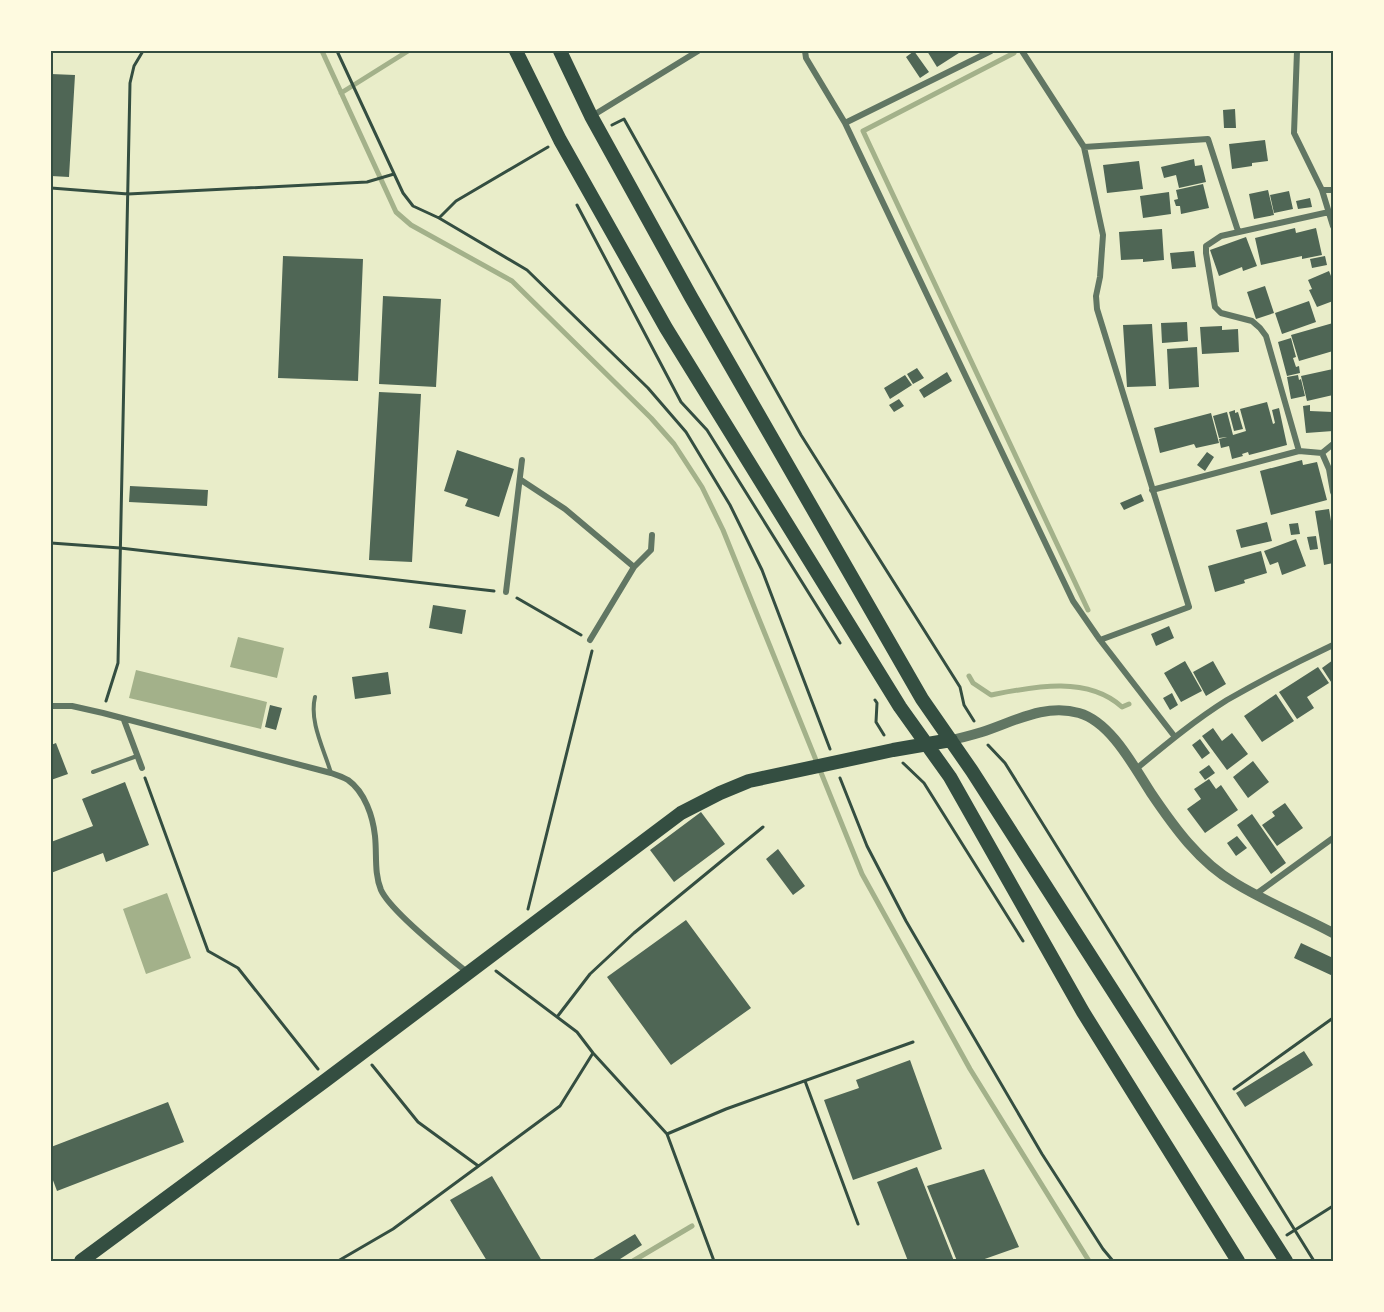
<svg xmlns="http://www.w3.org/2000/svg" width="1384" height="1312" viewBox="0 0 1384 1312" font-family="Barlow,sans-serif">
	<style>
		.water { fill: #a3b18a }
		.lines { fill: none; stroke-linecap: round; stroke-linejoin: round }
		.stream { stroke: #a3b18a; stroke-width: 5 }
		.building { fill: #4f6655 }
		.path { stroke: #344e41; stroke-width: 3 }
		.service { stroke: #617663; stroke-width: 4 }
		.minor { stroke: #617663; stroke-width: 6 }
		.tertiary { stroke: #617663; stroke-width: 10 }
		.primary { stroke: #344e41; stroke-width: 14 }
		.neatline { fill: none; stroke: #344e41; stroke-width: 2 }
	</style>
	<rect width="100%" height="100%" fill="#e9edc9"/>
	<!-- water -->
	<path class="water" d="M238 637 284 648 277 678 230 667Z
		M136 670 267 702 261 729 129 698Z
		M167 893 191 958 146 974 123 909Z"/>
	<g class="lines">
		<!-- stream -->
		<path class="stream" d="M322 51 396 212 411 225 512 281 651 418 674 444 702 487 723 530 862 874 970 1069 1089 1261
			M1014 53 863 131 1088 610
			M341 93 408 51
			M969 676 973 683 991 695C1032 687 1087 675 1122 707L1129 704
			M633 1261 692 1226"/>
	</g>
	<!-- building -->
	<path class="building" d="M914 51 929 72 920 78 906 57Z
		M927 51H962L937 67Z
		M51 74 75 75 69 177 51 176Z
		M1235 109 1236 128H1224L1223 110Z
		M1265 140 1268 161 1252 163V166L1232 169 1229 144Z
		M1194 159 1195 166 1202 165 1206 182 1179 188 1176 175 1164 178 1161 167Z
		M1139 161 1143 189 1107 193 1103 165Z
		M1203 184 1209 208 1181 214 1180 206H1176L1174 200 1178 199 1176 190Z
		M1268 190 1274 215 1254 219 1249 194Z
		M1289 191 1293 209 1274 213 1270 195Z
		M1169 192 1171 214 1143 218 1140 196Z
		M1310 198 1312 207 1298 209 1296 201Z
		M1295 228 1296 233 1316 228 1322 255 1302 259V256L1261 265 1255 238Z
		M1162 229 1164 260 1143 262V259L1121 260 1119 232Z
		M1246 237 1257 266 1243 271 1242 267 1219 276 1210 250Z
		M1194 251 1196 267 1172 269 1170 253Z
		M283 256 363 259 358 381 278 378Z
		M1325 256 1327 265 1312 268 1310 259Z
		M1329 271 1333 281V301L1317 307 1309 290 1312 289 1308 280Z
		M1265 286 1274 313 1256 319 1247 292Z
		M383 296 441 299 436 387 379 384Z
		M1309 301 1316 322 1282 334 1275 313Z
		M1187 322 1188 341 1162 343 1161 323Z
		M1333 323V351L1299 361 1291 335Z
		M1152 324 1156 386 1127 387 1123 325Z
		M1222 326V330L1238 329 1239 352 1202 354 1200 327Z
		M1291 338 1296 357 1293 358 1296 367 1299 366 1300 373 1287 376 1278 342Z
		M1197 347 1199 387 1169 389 1167 349Z
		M917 368 924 378 913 384 907 374Z
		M1333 369V395L1307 401 1301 376Z
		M947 372 952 381 924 398 919 390Z
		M905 375 912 385 890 399 884 388Z
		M1298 375 1299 380 1301 379 1305 396 1291 399 1287 377Z
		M379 392 421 394 412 562 369 560Z
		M899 399 904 406 894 412 889 405Z
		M1267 402 1273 424 1275 423 1272 410 1279 408 1287 445 1249 455 1248 452 1242 454 1243 456 1232 459 1229 446 1221 448 1219 439 1227 437 1219 438 1213 416 1227 412 1233 435 1246 431 1240 409Z
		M1310 405V411L1333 412V431L1306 433 1303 406Z
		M1235 410V413L1238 412 1243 429 1234 431 1229 412Z
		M1211 413 1219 443 1196 448 1194 444 1160 453 1154 428Z
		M457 450 514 469 499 517 465 506 468 499 444 491Z
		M1207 452 1214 457 1205 471 1197 465Z
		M1302 460 1303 465 1317 462 1327 500 1271 515 1260 471Z
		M130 486 208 490 207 506 129 502Z
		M1141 494 1144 501 1124 510 1120 503Z
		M1329 509 1333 533V563L1324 565 1315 511Z
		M1267 522 1272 541 1241 548 1236 530Z
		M1298 523 1300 534 1291 535 1289 524Z
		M1316 536 1318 549 1310 550 1307 537Z
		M1296 539 1306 566 1282 575 1278 562 1270 565 1264 551Z
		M1261 551 1267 573 1244 580 1245 583 1215 592 1208 566Z
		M433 605 466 610 462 634 429 628Z
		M1169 626 1174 638 1156 646 1151 634Z
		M1333 660V685L1322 668Z
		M1185 661 1202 691 1181 702 1164 673Z
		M1213 661 1226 684 1206 696 1193 672Z
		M1318 667 1329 683 1307 697 1314 708 1297 719 1279 692Z
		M388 672 391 694 355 699 352 677Z
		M1172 693 1178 705 1170 710 1163 698Z
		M1276 694 1294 721 1262 742 1244 716Z
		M270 705 282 708 276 730 265 727Z
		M1213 728 1222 741 1232 733 1248 754 1227 770 1202 736Z
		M1200 739 1210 753 1202 759 1192 745Z
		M56 743 68 774 51 780V745Z
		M1253 761 1269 782 1248 798 1233 777Z
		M1209 765 1215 773 1205 780 1199 772Z
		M1209 779 1216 789 1221 785 1238 810 1205 833 1187 809 1201 799 1194 789Z
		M125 782 149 845 106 862 103 853 51 873V842L93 826 82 799Z
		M1285 803 1303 828 1277 846 1262 825 1275 816 1272 812Z
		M701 812 725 844 674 882 650 850Z
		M1252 814 1286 863 1271 874 1237 825Z
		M1237 836 1247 848 1236 856 1227 843Z
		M778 849 805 886 793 895 766 859Z
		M686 920 751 1008 671 1065 607 977Z
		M1301 943 1333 958V976L1294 958Z
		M1304 1051 1313 1065 1245 1107 1236 1093Z
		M910 1060 942 1149 853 1180 824 1100 859 1088 856 1080Z
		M168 1102 184 1142 57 1191 51 1175V1147Z
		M917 1167 954 1261H908L877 1182Z
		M984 1169 1019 1247 979 1261H957L927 1186Z
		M492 1176 542 1261H487L450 1200Z
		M635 1234 642 1245 617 1261H590Z"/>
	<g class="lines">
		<!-- path -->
		<path class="path" d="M337 51 403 193 413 206 439 218 527 270 648 388 686 432 730 505 762 570 830 749
			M612 125 624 119 801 435 960 687 964 705 974 721
			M51 188 128 194 367 182 394 174
			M577 205 681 402 707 430 840 643
			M439 218 456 201 548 147
			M51 543 120 548 494 591
			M517 598 581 635
			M875 700 877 703 876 722 884 735
			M106 701 118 663 130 83 134 66 143 51
			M988 745 1005 763 1314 1261
			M903 763 924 783 1023 941
			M145 778 208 951 238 968 318 1069
			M840 778 867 846 906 921 1042 1154 1103 1249 1113 1261
			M528 909 592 651
			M496 971 577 1032 593 1053 667 1134 714 1261
			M557 1017 590 974 634 933 763 827
			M372 1065 418 1122 477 1165
			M805 1081 858 1224
			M1234 1089 1333 1018
			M667 1134 726 1109 913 1042
			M1287 1235 1333 1206
			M338 1261 393 1229 560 1106 593 1053"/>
		<!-- service -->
		<path class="service" d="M315 697C309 722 324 749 331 773
			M93 772 137 756"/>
		<!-- minor -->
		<path class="minor" d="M805 51 806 58 845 123 1073 601 1100 640 1175 737
			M1022 51 1084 147 1103 235 1100 277 1096 296 1097 309 1189 607 1100 640
			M1297 51 1294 133 1322 190 1333 226
			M592 116 698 51
			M845 123 991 51
			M1084 147 1208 139 1238 231
			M1322 190H1333
			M1299 451 1266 336 1260 328 1252 321 1221 313 1215 307 1206 253V246L1221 236 1329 212
			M1322 453 1333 444
			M521 480 565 509 634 567
			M1152 490 1299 451 1322 453 1329 469 1333 492
			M506 592 522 460
			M590 640 634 567 651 550 652 535
			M51 706H72L103 713 331 773C337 775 343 777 348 780 365 792 373 817 375 836 377 855 374 873 381 890 391 912 447 956 467 972
			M124 720 142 768
			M1136 769C1165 745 1195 720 1227 700 1262 680 1297 662 1333 645
			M1256 894 1333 838"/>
		<!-- tertiary -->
		<path class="tertiary" d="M951 740C961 738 972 735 982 732 1013 722 1045 703 1079 713 1111 722 1134 767 1151 793 1174 827 1199 862 1235 883 1266 902 1301 916 1333 933"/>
		<!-- primary -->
		<path class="primary" d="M516 51 560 140 666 328 900 707 950 777 1083 1012 1238 1261
			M560 51 591 116 691 297 922 699 972 771 1286 1261
			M81 1261 326 1080 681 813 720 793 749 781 893 750 951 740"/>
	</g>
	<!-- border -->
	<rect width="1384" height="1312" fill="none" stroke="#fefae0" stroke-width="105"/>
	<rect x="52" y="52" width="1280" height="1208" class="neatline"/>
</svg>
